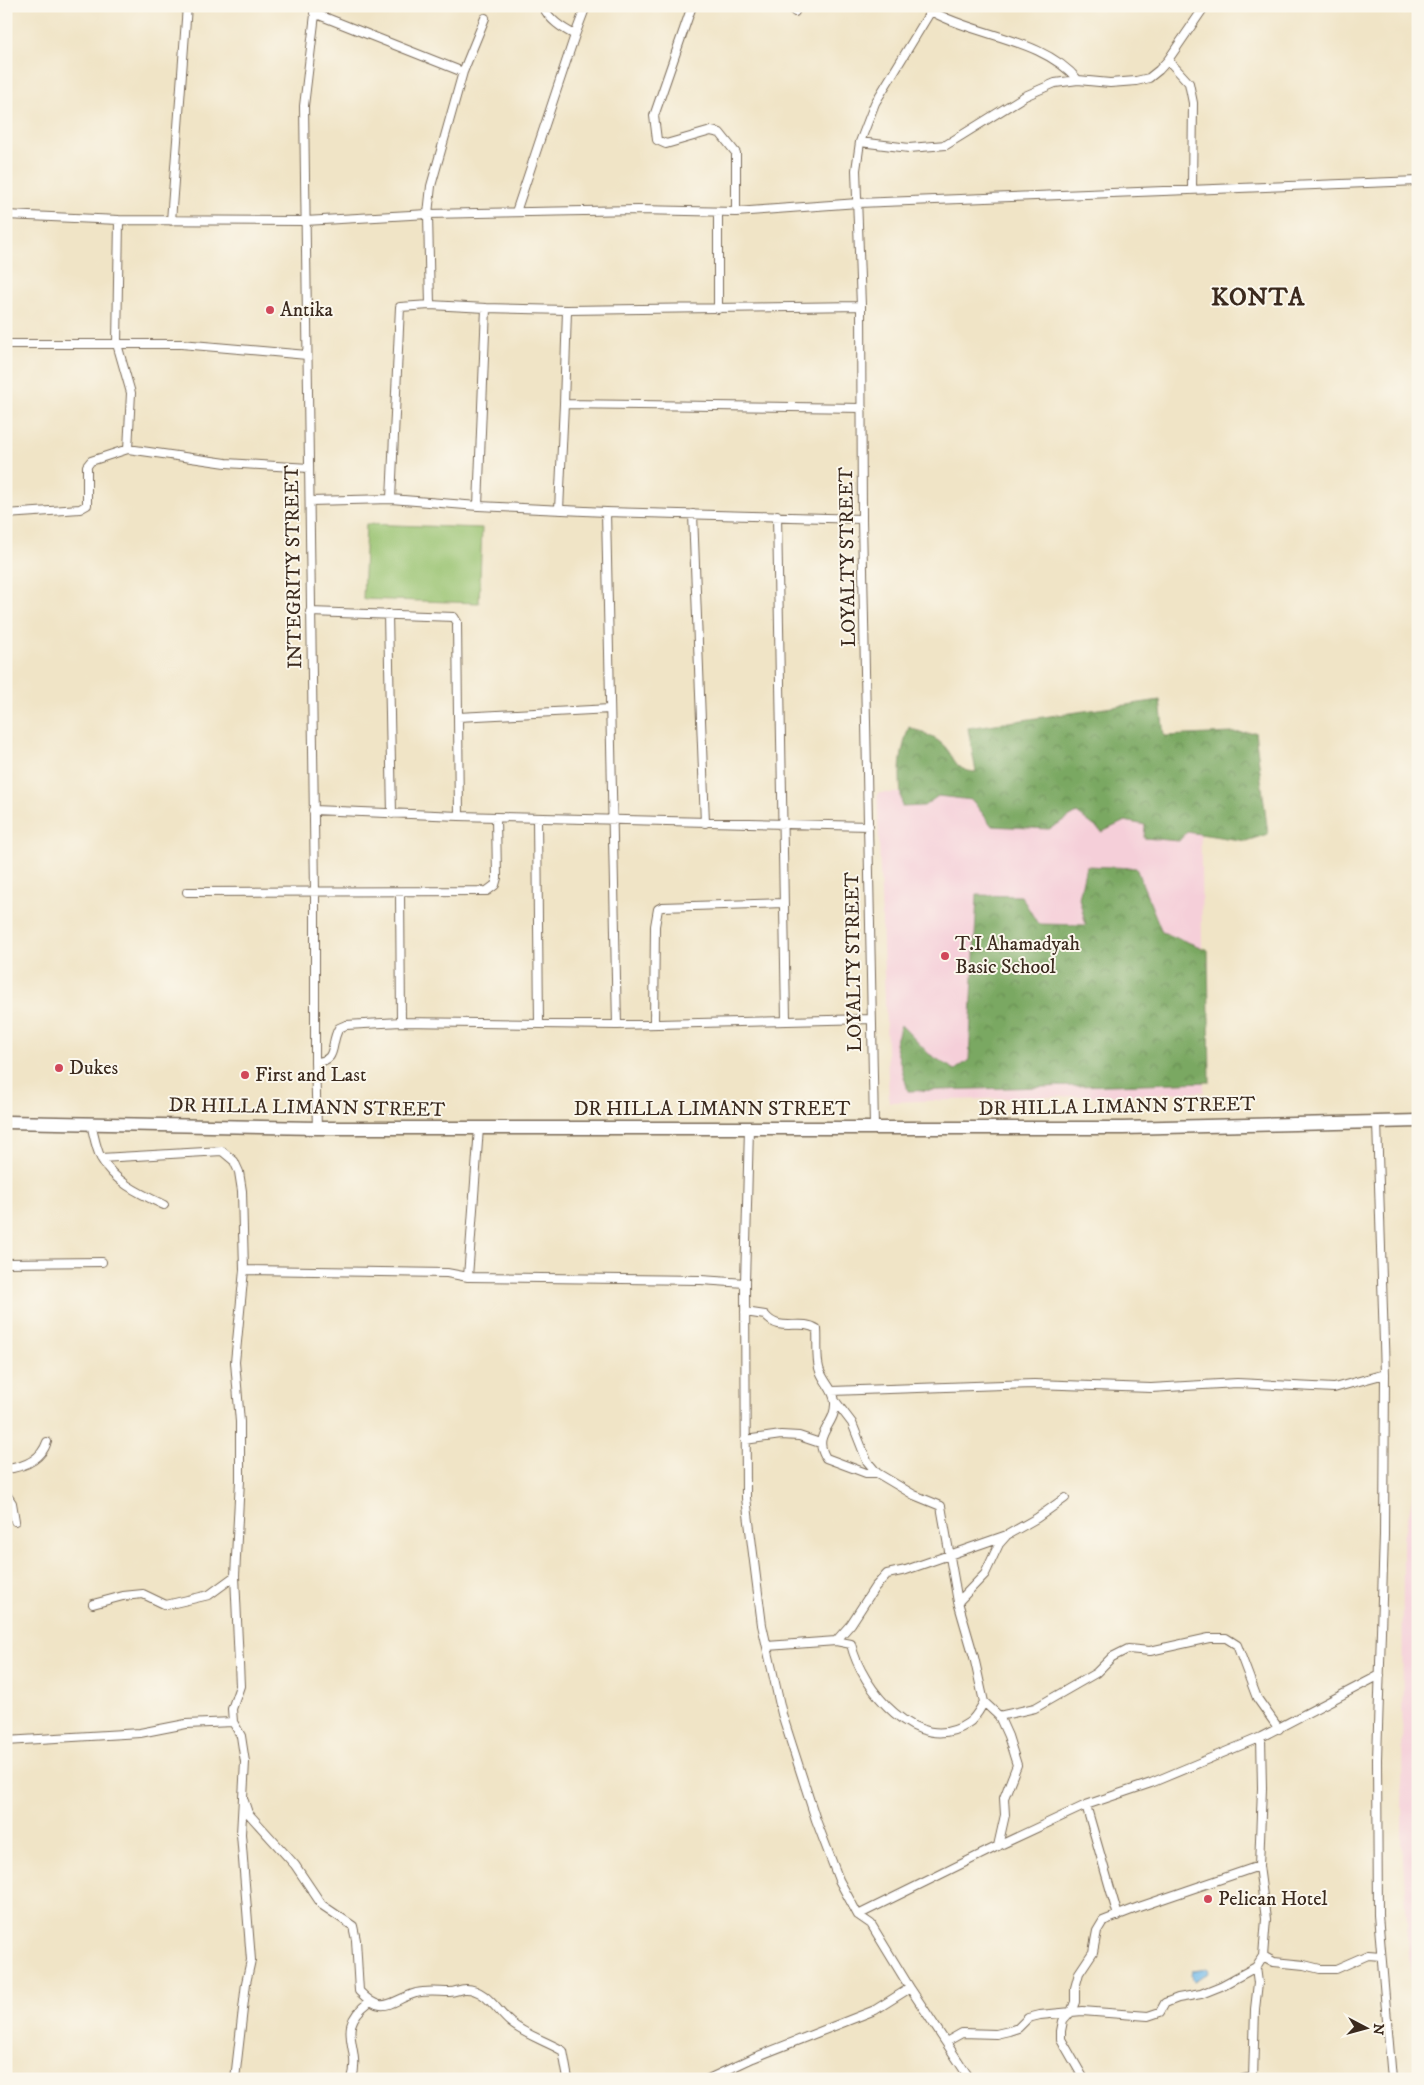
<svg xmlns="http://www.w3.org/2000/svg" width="1424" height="2085" viewBox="0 0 1424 2085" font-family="'IM FELL DW Pica',serif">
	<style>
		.built { fill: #f5cfd9 }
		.grass { fill: #98c26f; stroke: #6a7646 }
		.forest { fill: url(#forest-crowns); stroke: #5a6940 }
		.water { fill: url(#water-waves); stroke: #567284 }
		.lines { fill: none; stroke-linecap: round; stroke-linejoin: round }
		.minor-casing { stroke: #7a6b59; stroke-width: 10 }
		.trunk-casing { stroke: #7a6b59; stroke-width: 15 }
		.minor { stroke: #fff; stroke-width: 8 }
		.trunk { stroke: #fff; stroke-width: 12 }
		.poi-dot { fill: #d1495b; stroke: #fbf7ec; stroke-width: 2 }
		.labels { text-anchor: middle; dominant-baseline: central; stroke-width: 4; stroke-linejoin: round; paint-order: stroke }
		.poi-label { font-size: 20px; fill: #3b2a1e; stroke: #fbf7ec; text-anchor: start }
		.street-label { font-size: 20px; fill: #3b2a1e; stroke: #fbf7ec }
		.district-label { font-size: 25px; font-weight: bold; letter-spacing: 1px; fill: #3b2a1e; stroke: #fbf7ec }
	</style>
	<defs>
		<pattern id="forest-crowns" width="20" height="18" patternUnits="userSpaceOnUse" patternTransform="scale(1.25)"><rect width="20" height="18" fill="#7aa862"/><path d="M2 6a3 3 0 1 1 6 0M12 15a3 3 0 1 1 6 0" fill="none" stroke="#658950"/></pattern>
		<pattern id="water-waves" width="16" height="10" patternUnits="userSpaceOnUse" patternTransform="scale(1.25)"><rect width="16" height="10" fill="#71baea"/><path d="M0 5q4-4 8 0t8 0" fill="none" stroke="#5e97bd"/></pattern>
	</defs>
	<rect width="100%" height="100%" fill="#fbf7ec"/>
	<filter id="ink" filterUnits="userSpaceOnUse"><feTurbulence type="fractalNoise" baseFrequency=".02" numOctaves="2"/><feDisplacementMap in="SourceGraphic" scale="10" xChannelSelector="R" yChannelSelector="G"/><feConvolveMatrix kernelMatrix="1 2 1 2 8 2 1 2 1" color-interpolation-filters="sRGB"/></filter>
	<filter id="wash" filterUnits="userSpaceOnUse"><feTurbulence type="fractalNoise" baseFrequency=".0096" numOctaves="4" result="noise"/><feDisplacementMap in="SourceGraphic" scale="20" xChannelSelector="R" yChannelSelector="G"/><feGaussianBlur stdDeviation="1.12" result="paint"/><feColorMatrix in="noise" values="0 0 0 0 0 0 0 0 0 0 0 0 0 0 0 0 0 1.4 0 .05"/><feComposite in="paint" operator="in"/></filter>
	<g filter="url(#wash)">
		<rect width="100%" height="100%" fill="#f0e4c6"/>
		<!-- built -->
		<path class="built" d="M1200 791 1204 1092 889 1102 877 793Z
			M1418 1474V2079H1417L1402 1844 1403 1538Z"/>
		<!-- grass -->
		<path class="grass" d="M366 524 482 528 479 603 363 599Z"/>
		<!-- forest -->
		<path class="forest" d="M1160 700 1164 736 1255 732 1268 834 1246 841 1187 832 1179 841 1144 838 1145 825 1125 821 1102 832 1077 813 1049 829 992 826 972 800 938 796 924 806 902 807C899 775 898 759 909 727 919 732 933 736 941 743 955 754 952 771 976 772L968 728Z
			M1086 866 1136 868 1162 932 1208 950 1210 1082 908 1091 895 1044 901 1025 929 1054 955 1070 969 1060 977 895 1021 896 1038 924 1086 925 1079 898Z"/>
		<!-- water -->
		<path class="water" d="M1208 1969 1209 1973 1193 1981 1191 1976 1192 1971Z"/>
	</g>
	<g filter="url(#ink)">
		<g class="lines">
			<defs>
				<path id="minor" d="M316 6 304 106 315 892V1062L317 1128
					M543 6C549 20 562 28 575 35
					M692 6 654 116 657 140 666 144 711 131 720 133 736 153V212
					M931 11C978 37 1042 38 1078 80
					M795 12 797 6
					M314 13 463 72
					M1168 60 1189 83 1193 103 1192 189
					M860 142 909 148 946 145 1025 96 1055 83 1078 80 1110 83 1136 81 1149 78 1159 70 1168 60 1205 6
					M516 212 575 35 586 6
					M718 212V309
					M6 215 119 220 305 221 428 214 638 210 736 212 858 203 1418 181
					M119 220 117 344 131 393 128 449
					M171 221 187 6
					M430 305 428 214 431 186 463 72 485 18
					M486 308 567 310 564 404 559 510
					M567 310 861 306
					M6 344H181L307 355
					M564 404 862 408
					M391 499 400 307 430 305 486 308 478 506
					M310 501 391 499 478 506 606 512 862 519
					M606 512 617 1025
					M6 514 80 509 87 505V466L91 461 128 449 226 463 309 468
					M693 514 705 823
					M777 515 786 1019
					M310 612 454 617 457 622 458 717
					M388 614 392 814
					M313 810 459 816 869 826
					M459 816 458 717 610 709
					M537 818 539 1024
					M187 892 487 891 495 885 497 878 496 817
					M400 892 401 1022
					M654 1024 655 926 658 909 662 907 783 903
					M315 1062C339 1061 329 1045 339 1028L346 1025 401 1022 617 1025 870 1019
					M1377 1122 1385 1374 1384 1535 1377 1759 1378 1915 1392 2079
					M91 1124C94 1135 96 1149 101 1158 114 1182 141 1194 164 1205
					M874 1127 862 519 861 306 856 170 860 142 875 103 934 6
					M749 1128 745 1283 746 1498 762 1625 782 1714 816 1820 839 1880 858 1915 871 1924 910 1988 970 2079
					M101 1158 222 1151 234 1161 239 1172 242 1191 244 1270 235 1362 240 1422V1480L235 1576 240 1686 232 1709 233 1722 241 1736 245 1762 241 1834 251 1960 246 1983 235 2079
					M6 1263 102 1262
					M244 1270 447 1273 468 1277 701 1280 745 1283
					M468 1277 479 1128
					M745 1312 765 1315C780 1334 800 1318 817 1329 818 1342 816 1356 819 1368 822 1381 835 1390 835 1403 836 1426 811 1434 826 1458L866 1473H877L914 1495 941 1506 958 1602 974 1657 984 1702 999 1716 1008 1736 1017 1765 1004 1798 1005 1815 998 1846
					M832 1391 1034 1384 1151 1388 1237 1383 1334 1388 1385 1374
					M836 1402 852 1423 867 1461 877 1473
					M745 1440 781 1435 799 1436 820 1443
					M6 1469C24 1467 41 1460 47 1442
					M6 1494 12 1503 15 1521
					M958 1602 985 1574 999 1544 1007 1535 1037 1518 1065 1498
					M93 1604 123 1596 143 1594 166 1605 209 1595 235 1576
					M836 1641 851 1624 875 1587 887 1574 906 1570 1007 1535
					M767 1646 836 1641 851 1644C861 1688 918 1758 968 1723 975 1719 980 1709 984 1702
					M999 1716 1035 1708 1096 1673 1112 1657 1128 1649 1150 1651 1209 1638H1226L1237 1645 1257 1698 1279 1729
					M6 1741 140 1733 186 1724 233 1722
					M244 1801 248 1813 295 1865 322 1905 353 1926 356 1940 359 1991C384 2017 389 2001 416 1993 428 1990 439 1992 450 1992 455 1992 460 1989 465 1989 485 1988 497 2011 510 2022 525 2035 546 2041 563 2051L568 2079
					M1086 1805 1118 1916
					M858 1915 998 1846 1086 1805 1151 1783 1261 1737 1380 1675
					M1263 1956 1274 1962 1304 1965 1320 1969H1336L1368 1955 1381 1956
					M946 2042 962 2033 996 2034 1009 2031 1018 2028 1028 2018 1040 2015 1082 2011 1148 2016 1160 2012 1165 2003 1178 1998 1201 1994 1221 1986 1256 1967
					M352 2079C362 2045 333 2030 369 2002
					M708 2079 753 2058 875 2010 910 1988
					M1084 2079 1061 2039V2031L1063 2021 1071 2012 1075 2002V1988L1079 1973 1093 1952 1097 1931 1103 1921 1139 1907 1259 1866
					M1243 2079 1253 2077
					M1253 2079 1255 2009 1258 1983 1256 1967 1263 1956 1266 1919 1259 1866 1262 1788 1261 1737"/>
				<path id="trunk" d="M6 1122 317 1128H1123L1418 1121"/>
			</defs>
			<!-- minor casing -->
			<use href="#minor" class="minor-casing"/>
			<!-- trunk casing -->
			<use href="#trunk" class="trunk-casing"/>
			<!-- minor -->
			<use href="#minor" class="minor"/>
			<!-- trunk -->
			<use href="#trunk" class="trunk"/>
		</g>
	</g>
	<!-- markers -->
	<g class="poi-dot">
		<circle cx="270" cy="310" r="5"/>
		<circle cx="945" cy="956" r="5"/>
		<circle cx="59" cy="1068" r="5"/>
		<circle cx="245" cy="1075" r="5"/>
		<circle cx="1208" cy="1899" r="5"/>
	</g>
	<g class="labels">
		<!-- poi labels -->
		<g class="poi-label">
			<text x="280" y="310">Antika</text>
			<text x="955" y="944">T.I Ahamadyah<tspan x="955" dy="23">Basic School</tspan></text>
			<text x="69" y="1068">Dukes</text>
			<text x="255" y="1075">First and Last</text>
			<text x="1218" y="1899">Pelican Hotel</text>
		</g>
		<!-- street labels -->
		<g class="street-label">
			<text transform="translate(848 557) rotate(-91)">LOYALTY STREET</text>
			<text transform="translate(294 567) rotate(-91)">INTEGRITY STREET</text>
			<text transform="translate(854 962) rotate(-91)">LOYALTY STREET</text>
			<text transform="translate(1117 1107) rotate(-1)">DR HILLA LIMANN STREET</text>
			<text transform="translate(307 1108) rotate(1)">DR HILLA LIMANN STREET</text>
			<text x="712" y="1109">DR HILLA LIMANN STREET</text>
		</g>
		<!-- district labels -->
		<g class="district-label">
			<text x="1258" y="297">KONTA</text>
		</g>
	</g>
	<!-- margin -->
	<rect width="1424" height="2085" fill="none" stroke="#fbf7ec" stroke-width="25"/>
	<!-- north arrow -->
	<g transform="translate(1366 2028) rotate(96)" stroke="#fbf7ec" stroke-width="4" paint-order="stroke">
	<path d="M0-4L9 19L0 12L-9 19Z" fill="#3b2a1e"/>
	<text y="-8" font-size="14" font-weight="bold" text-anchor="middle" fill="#3b2a1e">N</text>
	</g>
</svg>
